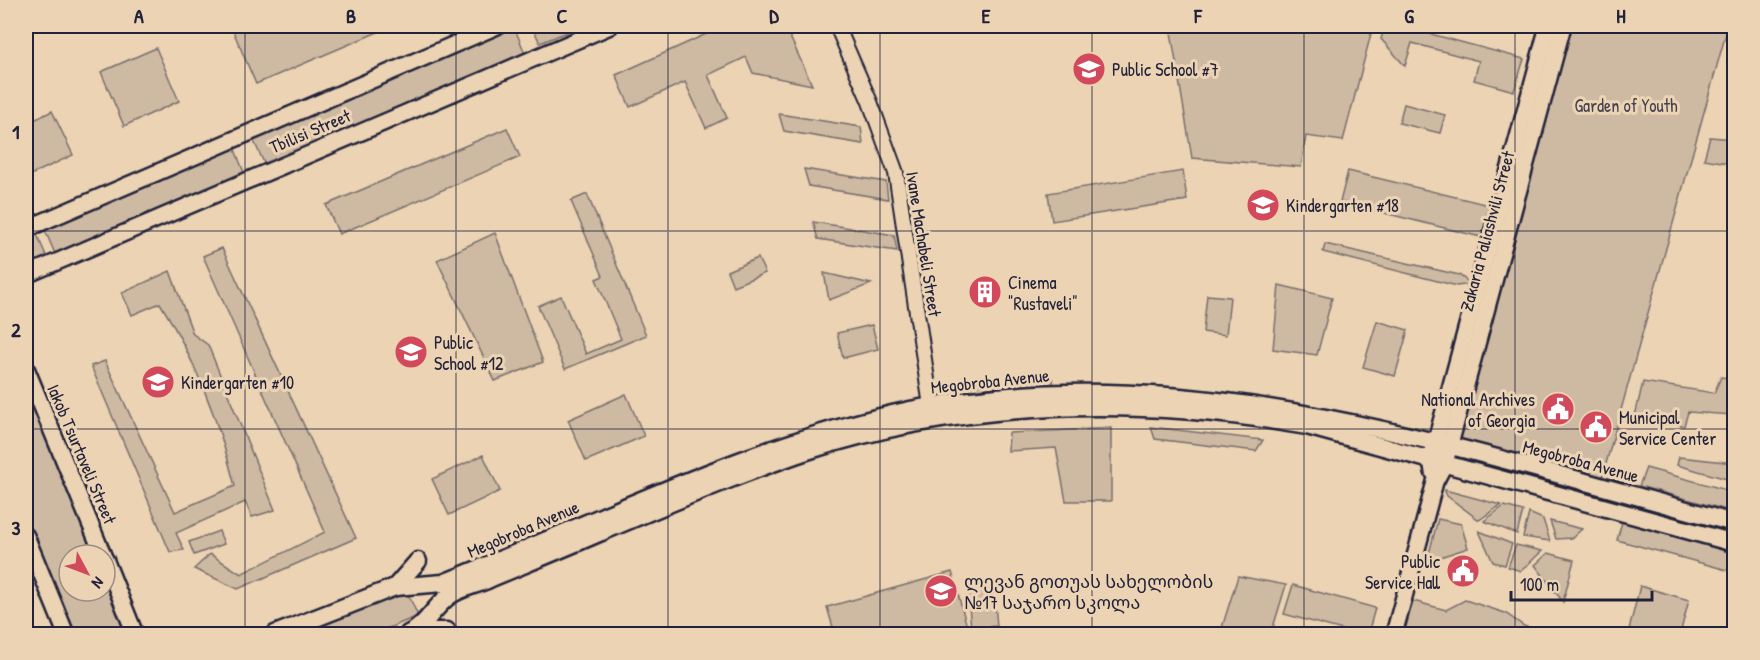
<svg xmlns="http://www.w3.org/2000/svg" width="1760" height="660" viewBox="0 0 1760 660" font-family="'Patrick Hand','Noto Sans Georgian',sans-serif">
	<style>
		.green { fill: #cebaa2; stroke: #786e6e; stroke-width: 1.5 }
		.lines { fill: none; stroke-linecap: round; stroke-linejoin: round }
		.tertiary-casing { stroke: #22223b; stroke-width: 18 }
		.secondary-casing { stroke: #22223b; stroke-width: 20 }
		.primary-casing { stroke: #22223b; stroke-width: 21 }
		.tertiary { stroke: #ebd3b3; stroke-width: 14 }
		.secondary { stroke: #ebd3b3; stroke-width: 15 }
		.primary { stroke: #ebd3b3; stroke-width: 16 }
		.grid { fill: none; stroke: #22223b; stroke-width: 1.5; stroke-opacity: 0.55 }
		.labels { text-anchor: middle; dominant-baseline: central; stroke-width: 6; stroke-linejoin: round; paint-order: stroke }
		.poi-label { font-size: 18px; fill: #22223b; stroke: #ebd3b3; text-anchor: start }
		.park-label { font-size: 18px; fill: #444050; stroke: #ebd3b3 }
		.street-label { font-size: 18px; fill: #22223b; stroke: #ebd3b3 }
		.neatline { fill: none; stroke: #22223b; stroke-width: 2 }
		.grid-label { font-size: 20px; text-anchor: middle; font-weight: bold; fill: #22223b }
	</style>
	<rect width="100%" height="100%" fill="#ebd3b3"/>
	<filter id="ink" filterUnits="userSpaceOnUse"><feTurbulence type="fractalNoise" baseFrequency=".0167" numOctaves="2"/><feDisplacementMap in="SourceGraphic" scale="12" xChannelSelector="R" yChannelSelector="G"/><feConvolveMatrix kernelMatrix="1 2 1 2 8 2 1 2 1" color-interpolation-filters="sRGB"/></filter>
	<g filter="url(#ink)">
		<g class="green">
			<polygon points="231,26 392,26 256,84"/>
			<polygon points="532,26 582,26 540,43"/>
			<polygon points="724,26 785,26 812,85 753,73 746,57 708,75 727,118 706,128 685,82 630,107 616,75"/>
			<polygon points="1170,26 1373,26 1343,141 1306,136 1301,167 1192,158"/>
			<polygon points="1385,26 1401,26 1524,59 1514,91 1474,80 1479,61 1412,43 1405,66 1381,39"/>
			<polygon points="1568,26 1728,26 1602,478 1596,481 1454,440"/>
			<polygon points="514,27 525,53 265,165 253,139"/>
			<polygon points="156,48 179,101 124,126 101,72"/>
			<polygon points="1404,104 1445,115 1440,133 1399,123"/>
			<polygon points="52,111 73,155 26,177 26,124"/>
			<polygon points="779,114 861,127 863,144 784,131"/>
			<polygon points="507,128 520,157 339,234 326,205"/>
			<polygon points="1710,137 1734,139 1734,164 1704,159"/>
			<polygon points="234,147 245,175 56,256 44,228"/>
			<polygon points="804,169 886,182 888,199 809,186"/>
			<polygon points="1183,171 1187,200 1052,221 1048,193"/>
			<polygon points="1348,171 1493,206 1485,238 1340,202"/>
			<polygon points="587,194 646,335 565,369 538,306 561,296 586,354 621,339 596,279 603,276 571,201"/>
			<polygon points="813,222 894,235 897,251 818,239"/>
			<polygon points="35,230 48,260 26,270 26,234"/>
			<polygon points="495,233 543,362 495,381 437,260"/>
			<polygon points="1325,244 1459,275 1471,284 1457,286 1323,252"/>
			<polygon points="222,248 356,538 238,589 194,569 210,554 241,574 325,532 203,256"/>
			<polygon points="758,258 765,273 733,286 727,271"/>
			<path d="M170 271 193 334 208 345 275 510 252 517 245 502 176 533 184 550 170 552 91 366 105 361 175 512 235 486C219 422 196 360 160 303L132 315 122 293Z"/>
			<polygon points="824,273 871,284 829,300"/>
			<polygon points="1279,285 1332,298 1317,355 1273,349"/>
			<polygon points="1207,295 1230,297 1226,335 1203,332"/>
			<polygon points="1377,321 1408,330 1395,376 1363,367"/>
			<polygon points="872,325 878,349 843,358 837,333"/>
			<polygon points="1721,377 1734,379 1734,415 1688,412 1684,426 1635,416 1643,382 1714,393"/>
			<polygon points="26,379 100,555 69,555 69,591 105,591 105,567 132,631 124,634 73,634 26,521"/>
			<polygon points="1053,379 1054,390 971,398 970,386"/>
			<polygon points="626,394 644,436 586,461 568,420"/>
			<polygon points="1151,427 1263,440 1256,451 1155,439"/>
			<polygon points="1111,428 1111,501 1066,501 1056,448 1008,451 1009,433"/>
			<polygon points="483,455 500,491 449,515 432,479"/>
			<polygon points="1679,457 1734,463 1734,481 1677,465"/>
			<polygon points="1646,468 1734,492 1734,512 1639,486"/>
			<polygon points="1445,491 1445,490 1501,505 1479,520 1447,496"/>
			<polygon points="1504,506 1523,511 1517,534 1484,521"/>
			<polygon points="1529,513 1543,519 1550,541 1523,537"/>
			<polygon points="1438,519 1461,524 1468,548 1427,561"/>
			<polygon points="1550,521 1582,529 1572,538 1556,539"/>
			<polygon points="1622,522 1734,553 1734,572 1617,540"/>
			<polygon points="219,531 224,544 194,555 189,542"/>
			<polygon points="1479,531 1512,544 1505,565 1493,562"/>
			<polygon points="1516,545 1542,551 1521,571 1508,567"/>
			<polygon points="1548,553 1574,560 1563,602 1535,565"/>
			<polygon points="952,572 969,634 835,634 827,607"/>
			<polygon points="1238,576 1286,585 1271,634 1220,634"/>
			<polygon points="993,583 997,626 971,628 967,585"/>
			<polygon points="1293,585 1375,608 1368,634 1357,634 1284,614"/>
			<polygon points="1640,586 1689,600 1680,634 1628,634"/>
			<polygon points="405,587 418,616 374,634 282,634"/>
			<polygon points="1465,600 1505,613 1524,626 1547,634 1404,634 1413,601 1446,610"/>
		</g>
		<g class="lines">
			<g class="tertiary-casing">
				<polyline id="tertiary" points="837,26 870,102 896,173 931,406"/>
			</g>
			<g class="secondary-casing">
				<g id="secondary">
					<polyline points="26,229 497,26"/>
					<polyline points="26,275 610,26"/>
					<polyline points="26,368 103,555"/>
					<polyline points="1433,472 1431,459 1548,26"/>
					<polyline points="26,536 66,634"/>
					<polyline points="105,559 135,634"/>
					<polyline points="1394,634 1435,482 1445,463 1563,26"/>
				</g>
			</g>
			<g class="primary-casing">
				<g id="primary">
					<polyline points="395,587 418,561"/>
					<polyline points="415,631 447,631"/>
					<path d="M275 634 395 587 443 583C598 522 746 445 910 410 1188 352 1468 452 1734 523"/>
					<path d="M408 634C425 627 434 607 449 596 460 588 477 585 489 579 525 564 562 549 599 533 668 504 736 475 807 451 969 399 1141 397 1307 426L1734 543"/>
				</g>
			</g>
			<use href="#tertiary" class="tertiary"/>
			<use href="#secondary" class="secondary"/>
			<use href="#primary" class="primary"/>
		</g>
	</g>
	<path class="grid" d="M245 26V634M456 26V634M668 26V634M880 26V634M1092 26V634M1304 26V634M1515 26V634M26 231H1734M26 429H1734"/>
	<defs>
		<g id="school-disc" transform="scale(1.725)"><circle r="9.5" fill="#d1495b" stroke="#ebd3b3"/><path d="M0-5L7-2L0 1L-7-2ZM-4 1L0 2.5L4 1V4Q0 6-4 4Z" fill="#fff"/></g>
		<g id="building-disc" transform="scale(1.725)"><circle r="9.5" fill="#d1495b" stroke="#ebd3b3"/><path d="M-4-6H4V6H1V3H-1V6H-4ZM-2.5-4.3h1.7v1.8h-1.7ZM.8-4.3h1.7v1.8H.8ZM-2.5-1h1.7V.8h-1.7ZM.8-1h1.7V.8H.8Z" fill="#fff"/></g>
		<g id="civic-disc" transform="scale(1.725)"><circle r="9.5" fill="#d1495b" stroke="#ebd3b3"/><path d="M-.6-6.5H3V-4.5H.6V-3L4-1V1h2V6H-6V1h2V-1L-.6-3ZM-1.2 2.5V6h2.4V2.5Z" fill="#fff"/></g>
	</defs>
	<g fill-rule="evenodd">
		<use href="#school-disc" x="1089" y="69"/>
		<use href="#school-disc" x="1263" y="205"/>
		<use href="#building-disc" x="985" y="292"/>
		<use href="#school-disc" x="411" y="352"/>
		<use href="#school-disc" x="158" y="382"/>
		<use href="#civic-disc" x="1558" y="409"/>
		<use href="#civic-disc" x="1596" y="427"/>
		<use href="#civic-disc" x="1463" y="571"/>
		<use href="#school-disc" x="941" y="591"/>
	</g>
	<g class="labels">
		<g class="poi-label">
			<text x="1112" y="69">Public School #7</text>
			<text x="1286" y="205">Kindergarten #18</text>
			<text x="1008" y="282">Cinema<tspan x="1008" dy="21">"Rustaveli"</tspan></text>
			<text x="434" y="342">Public<tspan x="434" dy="21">School #12</tspan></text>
			<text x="181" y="382">Kindergarten #10</text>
			<text x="1535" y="399" text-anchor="end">National Archives<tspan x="1535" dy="21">of Georgia</tspan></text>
			<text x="1619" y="417">Municipal<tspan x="1619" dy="21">Service Center</tspan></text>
			<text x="1440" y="561" text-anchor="end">Public<tspan x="1440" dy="21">Service Hall</tspan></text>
			<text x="964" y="581">ლევან გოთუას სახელობის<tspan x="964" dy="21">№17 საჯარო სკოლა</tspan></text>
		</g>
		<g class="park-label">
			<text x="1626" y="105">Garden of Youth</text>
		</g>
		<g class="street-label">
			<text transform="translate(310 131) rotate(-23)">Tbilisi Street</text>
			<text transform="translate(1487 231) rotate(-75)">Zakaria Paliashvili Street</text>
			<text transform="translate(924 244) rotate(81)">Ivane Machabeli Street</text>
			<text transform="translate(990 381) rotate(-6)">Megobroba Avenue</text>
			<text transform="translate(82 454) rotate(67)">Iakob Tsurtaveli Street</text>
			<text transform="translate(1581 461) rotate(15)">Megobroba Avenue</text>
			<text transform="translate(523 529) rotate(-23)">Megobroba Avenue</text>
		</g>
	</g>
	<rect width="1760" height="660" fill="none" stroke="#ebd3b3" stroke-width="66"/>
	<g transform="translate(87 573) rotate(131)"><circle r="28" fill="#ebd3b3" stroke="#9b8c83" stroke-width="1.5"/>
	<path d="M0-4.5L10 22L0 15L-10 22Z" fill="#d1495b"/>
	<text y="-9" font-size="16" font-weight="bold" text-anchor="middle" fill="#22223b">N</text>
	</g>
	<path d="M1511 591v9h141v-9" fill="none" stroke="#22223b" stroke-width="3"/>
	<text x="1520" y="591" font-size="18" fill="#22223b" stroke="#ebd3b3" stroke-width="4.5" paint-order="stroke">100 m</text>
	<rect x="33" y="33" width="1694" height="594" class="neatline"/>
	<g class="grid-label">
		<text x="139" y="23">A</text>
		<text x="351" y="23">B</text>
		<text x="562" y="23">C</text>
		<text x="774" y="23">D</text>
		<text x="986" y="23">E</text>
		<text x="1198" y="23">F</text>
		<text x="1409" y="23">G</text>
		<text x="1621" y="23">H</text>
		<text x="16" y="139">1</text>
		<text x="16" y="337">2</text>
		<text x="16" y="535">3</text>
	</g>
</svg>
